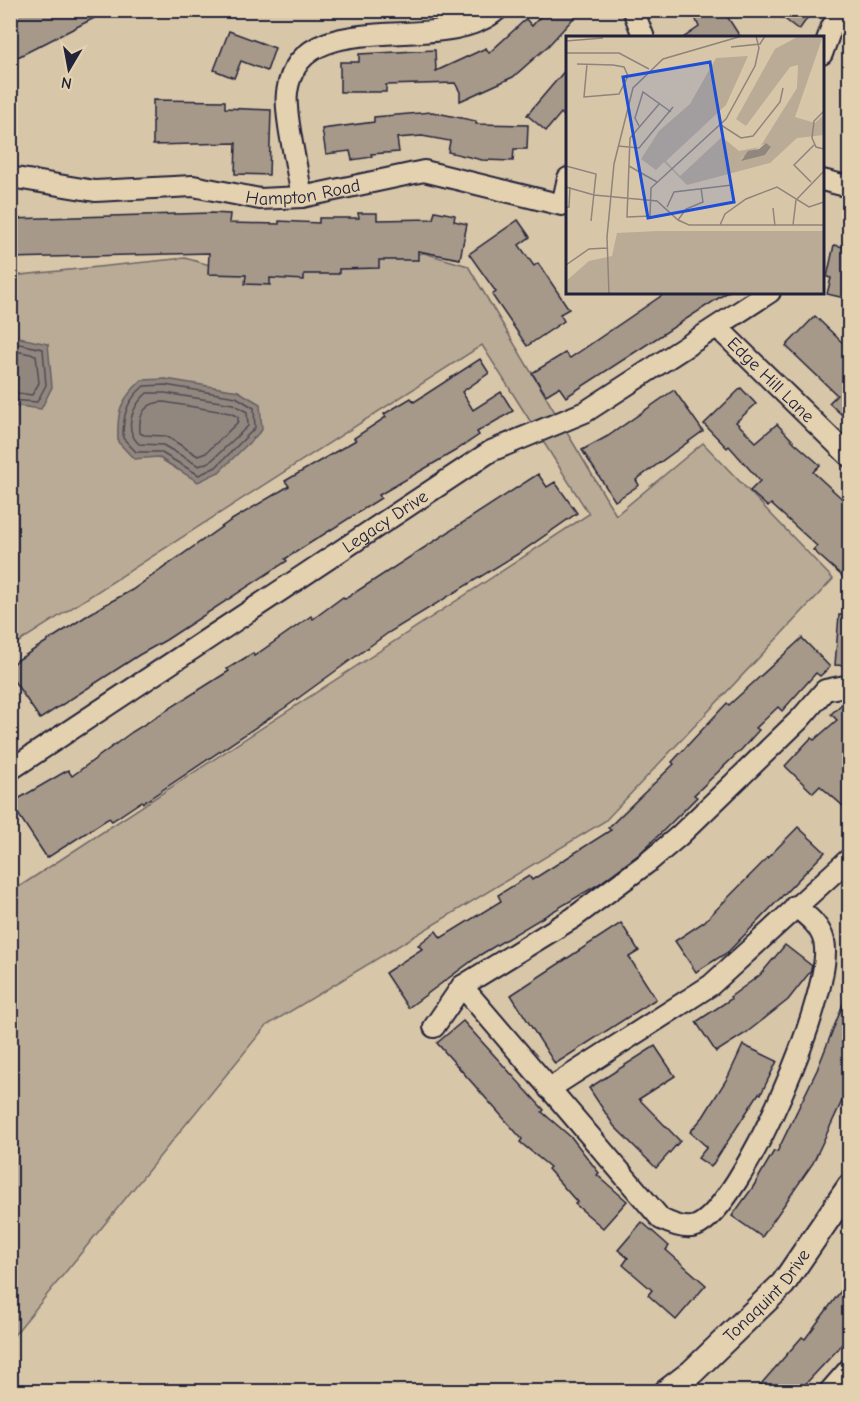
<svg xmlns="http://www.w3.org/2000/svg" width="860" height="1402" viewBox="0 0 860 1402" font-family="'Comic Neue',sans-serif">
	<style>
		.green { fill: #baab96; stroke: #6e6668; stroke-width: 1.5; fill-rule: evenodd }
		.water { fill: #92877e; stroke: #655f63; stroke-width: 1.5 }
		.lines { fill: none; stroke-linecap: round; stroke-linejoin: round }
		.shore { stroke: #4f4a56; stroke-width: 1.5 }
		.building { fill: #a6998a; stroke: #22223b; stroke-width: 1.5 }
		.minor-casing { stroke: #22223b; stroke-width: 24 }
		.tertiary-casing { stroke: #22223b; stroke-width: 28 }
		.minor { stroke: #e4d1af; stroke-width: 20 }
		.tertiary { stroke: #e4d1af; stroke-width: 24 }
		.labels { text-anchor: middle; dominant-baseline: central; stroke-width: 4.5; stroke-linejoin: round; paint-order: stroke }
		.street-label { font-size: 18px; fill: #22223b; stroke: #e4d1af }
		.inset-road { fill: none; stroke: #8f847c; stroke-width: 1.5 }
		.view { fill: #1d4ed8; fill-opacity: 0.15; stroke: #1d4ed8; stroke-width: 3 }
		.inset-edge { fill: none; stroke: #22223b; stroke-width: 3 }
	</style>
	<rect width="100%" height="100%" fill="#d8c6a8"/>
	<filter id="ink" filterUnits="userSpaceOnUse"><feTurbulence type="fractalNoise" baseFrequency=".0167" numOctaves="2"/><feDisplacementMap in="SourceGraphic" scale="12" xChannelSelector="R" yChannelSelector="G"/><feConvolveMatrix kernelMatrix="1 2 1 2 8 2 1 2 1" color-interpolation-filters="sRGB"/></filter>
	<g filter="url(#ink)">
		<path class="green" d="M424 253 468 266 616 515 703 443 833 579 605 821 266 1026 11 1339V892L589 514 482 345 11 647V405L18 407 24 338 11 336V276L185 258 249 276ZM214 388 238 391 255 438 236 453 219 472 178 470 158 457Z"/>
		<g class="water">
			<polygon points="11,336 48,344 52,387 41,409 11,405"/>
			<path d="M166 379 238 391 260 404 262 430 219 472 198 482 158 457 134 459 118 442C117 411 119 401 142 380Z"/>
		</g>
		<g class="lines">
			<g class="shore">
				<polyline points="10,342 43,349 46,385 37,402 10,400"/>
				<polyline points="10,350 36,355 39,383 32,395 10,392"/>
				<path d="M165 385 236 397 254 408 255 428 216 467 199 475 160 452H136L123 438C123 415 126 401 144 386Z"/>
				<path d="M165 393 233 404 247 412 248 426 211 461 199 466 163 445 139 444C123 429 132 406 147 393Z"/>
				<path d="M164 402 230 413 238 417V422L206 453 198 456 166 436 144 435 140 433C138 414 145 402 164 402Z"/>
			</g>
		</g>
		<g class="building">
			<polygon points="10,10 110,10 10,61"/>
			<polygon points="546,10 581,10 548,46 513,77 460,101 460,92 455,83 386,85 386,92 340,92 340,62 359,62 359,54 435,50 436,71 486,48 489,53 526,19 532,26"/>
			<polygon points="692,10 723,10 741,38 683,38 699,27"/>
			<polygon points="773,10 813,10 799,30"/>
			<polygon points="229,31 275,48 267,71 241,61 234,78 214,70"/>
			<polygon points="567,68 567,119 561,113 546,131 527,115"/>
			<polygon points="153,100 225,101 225,108 271,110 269,175 235,174 236,143 153,145"/>
			<polygon points="432,112 476,121 476,124 528,125 527,149 514,149 513,161 482,160 448,152 450,141 422,136 397,138 399,152 371,154 372,157 352,160 350,151 326,154 322,129 374,122 374,117"/>
			<polygon points="435,211 455,215 454,221 467,224 460,259 418,251 418,260 379,260 379,268 339,269 339,274 304,274 304,280 270,278 270,285 245,284 246,275 208,274 209,253 10,258 10,219 211,213 230,214 229,223 279,224 279,221 319,223 319,218 359,218 358,213 377,213 377,220 433,219"/>
			<polygon points="518,220 530,237 519,245 534,266 538,263 569,309 560,314 564,321 527,346 492,295 496,292 469,254"/>
			<polygon points="834,245 849,248 849,299 827,294 831,278 827,277"/>
			<polygon points="667,292 728,292 566,397 559,387 546,395 532,373 565,353 570,358"/>
			<polygon points="815,316 849,349 849,409 843,416 829,403 837,395 786,346"/>
			<polygon points="480,359 489,373 462,392 473,410 501,392 513,411 477,432 479,435 455,451 379,495 381,498 285,559 287,561 166,640 139,655 40,719 10,675 10,665 99,608 132,590 230,521 289,486 285,481 356,440 354,438 386,417 384,414 411,398 414,402"/>
			<polygon points="741,388 756,404 736,422 756,442 777,424 795,443 820,465 813,472 849,505 849,582 813,550 817,546 771,504 768,507 750,491 760,481 729,446 727,448 704,424"/>
			<polygon points="674,390 703,431 636,480 639,485 615,501 582,450 608,436"/>
			<polygon points="538,474 547,487 555,482 577,513 521,552 388,633 286,707 143,803 142,801 112,821 109,818 47,858 11,803 68,770 72,776 132,732 229,671 227,669 253,653 254,656 311,616 313,619 343,597 345,599"/>
			<polygon points="839,615 849,615 849,666 835,665"/>
			<polygon points="802,638 830,667 820,676 816,673 782,711 778,707 756,728 759,730 742,749 694,795 697,797 662,832 638,855 599,884 480,955 408,1008 385,973 422,949 418,945 436,931 441,938 501,901 498,895 529,876 532,880 611,830 608,828 674,764 672,762 727,703 729,705"/>
			<polygon points="843,703 849,709 849,811 820,786 813,793 785,766 811,738 814,740 837,720 831,714"/>
			<polygon points="798,827 825,852 728,952 696,972 675,941 704,922"/>
			<polygon points="621,923 639,951 629,957 656,999 555,1064 511,995"/>
			<polygon points="785,945 812,966 810,972 788,1000 746,1033 716,1052 696,1022 731,999 730,997 760,975"/>
			<polygon points="849,989 849,1086 813,1163 762,1237 732,1216 753,1187 774,1151 777,1152 817,1070"/>
			<polygon points="463,1021 544,1110 542,1112 572,1138 599,1173 597,1175 627,1201 603,1228 575,1204 577,1202 548,1169 550,1167 520,1142 522,1139 437,1043"/>
			<polygon points="743,1045 777,1061 761,1094 759,1093 711,1167 698,1158 707,1147 690,1132 703,1117 728,1077"/>
			<polygon points="655,1046 675,1076 639,1099 680,1141 656,1168 614,1126 589,1088"/>
			<polygon points="642,1222 669,1246 666,1250 706,1285 676,1320 648,1295 652,1290 623,1265 628,1258 618,1250"/>
			<polygon points="849,1280 849,1334 839,1348 798,1392 754,1392 802,1337 805,1339"/>
		</g>
		<g class="lines">
			<g class="minor-casing">
				<g id="minor">
					<polyline points="633,10 644,38"/>
					<polyline points="822,54 832,26 850,13"/>
					<path id="s1" d="M10 177 95 191 193 186 260 199 302 197 424 171 562 205 568 178"/>
					<polyline points="822,180 850,187"/>
					<path d="M302 197C298 171 284 115 287 92 300 0 442 58 497 10"/>
					<path id="s2" d="M718 328 850 457"/>
					<path id="s3" d="M10 770 491 451 585 412 770 292"/>
					<path d="M462 986 661 1219C671 1224 685 1230 696 1226 742 1208 836 988 824 941 820 925 807 916 795 906"/>
					<polyline points="434,1027 462,986 573,918 647,863 679,836 800,719 825,690 850,685"/>
					<polyline points="549,1089 711,985 850,858"/>
					<polyline points="829,1392 850,1368"/>
				</g>
			</g>
			<g class="tertiary-casing">
				<g id="tertiary">
					<path id="s4" d="M666 1392 692 1372 783 1284 850 1186"/>
				</g>
			</g>
			<use href="#minor" class="minor"/>
			<use href="#tertiary" class="tertiary"/>
		</g>
	</g>
	<g class="labels">
		<g class="street-label">
			<text stroke="none"><textPath href="#s1" startOffset="296">Hampton Road</textPath></text>
			<text stroke="none"><textPath href="#s2" startOffset="74">Edge Hill Lane</textPath></text>
			<text stroke="none"><textPath href="#s3" startOffset="450">Legacy Drive</textPath></text>
			<text stroke="none"><textPath href="#s4" startOffset="140">Tonaquint Drive</textPath></text>
		</g>
	</g>
	<g transform="translate(566 36)">
		<rect width="258" height="258" fill="#d8c6a8"/>
		<path d="M233 0H257L229 81 249 87 258 78V99L231 102 204 127 121 149 98 126 90 134 75 123 93 95 124 68 150 22 182 20 160 69 100 125 114 140 156 101 173 115 194 111 231 52 232 29 224 31 180 90 170 83 209 13ZM198 108 204 113 199 119 174 123ZM92 195H258V258H0V245L23 225 46 220 51 197Z" fill="#baab96" fill-rule="evenodd"/>
		<path d="M200 107 205 111 199 119 175 125 182 115 193 113Z" fill="#92877e"/>
		<path class="inset-road" d="M0 5 37 2M165 11 194 8 199 0M0 17H53L83 33M11 28 47 29 58 31 62 40 53 58 18 61 21 28M94 67 64 102 61 181 84 180 85 152 160 83 189 30 193 12 190 0M258 75 248 85 246 102 250 111 258 113M155 89 175 102 187 100 214 66 217 52M73 90 69 82 77 56 105 76M52 110 73 112 107 71M0 130 30 138 25 185M63 130 91 146M245 146 228 129 248 109M0 151 28 159 91 165 112 184 123 189H258M0 171H3L4 151M101 171 108 156 166 149M207 172 209 190M112 184 120 173 137 166 135 152M154 189 159 178 180 163 211 151 243 171 258 166M227 189 230 164 258 135M0 229 23 213 41 212M43 258 41 201 48 128 67 52 97 23 176 0"/>
		<path class="view" d="M144 26 168 166 82 182 57 41Z"/>
		<rect width="258" height="258" class="inset-edge"/>
	</g>
	<rect width="860" height="1402" fill="none" stroke="#e4d1af" stroke-width="36"/>
	<rect x="18" y="18" width="824" height="1366" fill="none" stroke="#22223b" stroke-width="2" filter="url(#ink)"/>
	<g transform="translate(69 69) rotate(190)" stroke="#e4d1af" stroke-width="4.5" paint-order="stroke">
	<path d="M0-4.5L10 22L0 15L-10 22Z" fill="#22223b"/>
	<text y="-9" font-size="16" font-weight="bold" text-anchor="middle" fill="#22223b">N</text>
	</g>
</svg>
